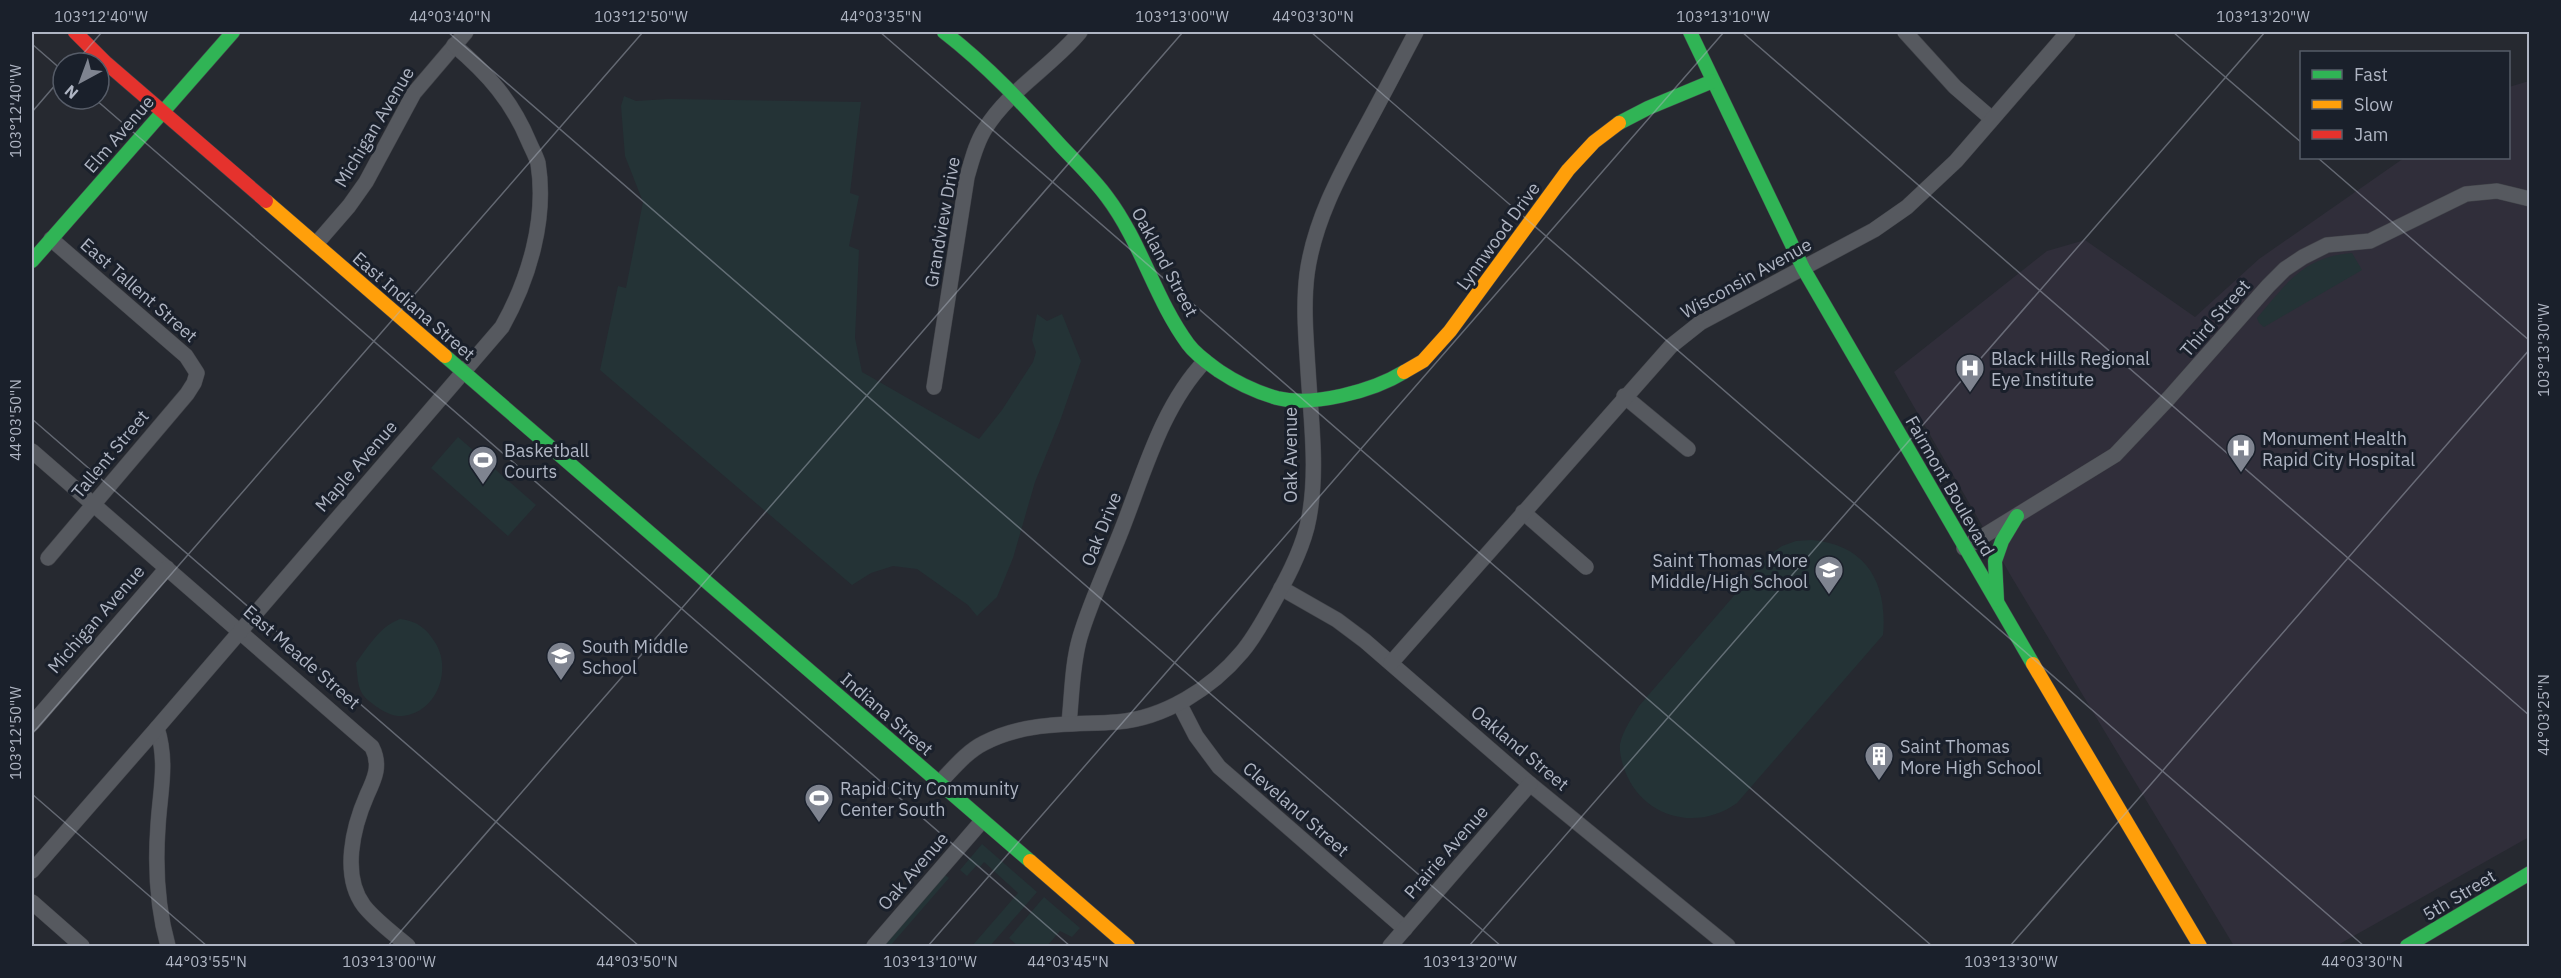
<svg xmlns="http://www.w3.org/2000/svg" width="2561" height="978" viewBox="0 0 2561 978" font-family="'IBM Plex Sans',sans-serif">
	<style>
		.medical { fill: #302e3a }
		.green { fill: #243336 }
		.lines { fill: none; stroke-linecap: round; stroke-linejoin: round }
		.street-casing { stroke: #42444a; stroke-width: 16 }
		.fast-casing { stroke: #42444a; stroke-width: 15 }
		.slow-casing { stroke: #42444a; stroke-width: 15 }
		.jam-casing { stroke: #42444a; stroke-width: 15 }
		.street { stroke: #56595f; stroke-width: 15 }
		.fast { stroke: #30b455; stroke-width: 14 }
		.slow { stroke: #ff9f0a; stroke-width: 14 }
		.jam { stroke: #e5322d; stroke-width: 14 }
		.ticks { fill: none; stroke: #afb5c3; stroke-width: 1.5; stroke-opacity: 0.45 }
		.labels { text-anchor: middle; dominant-baseline: central; stroke-width: 6; stroke-linejoin: round; paint-order: stroke }
		.street-label { font-size: 18px; fill: #afb5c3; stroke: #1a202b }
		.poi-label { font-size: 18px; fill: #afb5c3; stroke: #1a202b; text-anchor: start }
		.neatline { fill: none; stroke: #afb5c3; stroke-width: 2 }
		.ticks-label { font-size: 15px; text-anchor: middle; fill: #afb5c3 }
	</style>
	<rect width="100%" height="100%" fill="#262930"/>
	<polygon class="medical" points="2529,81 2529,837 2336,946 2234,946 2011,576 1894,372 2047,251 2085,240 2195,317 2259,259 2404,158 2508,158 2509,87"/>
	<g class="green">
		<polygon points="624,96 636,101 668,99 861,102 850,193 859,196 849,246 859,250 855,338 862,372 979,439 1002,410 1033,362 1036,352 1032,340 1037,314 1047,321 1062,314 1081,361 1060,421 1035,482 1013,558 997,597 977,616 968,605 917,569 893,566 871,573 852,585 600,370 618,286 626,288 643,202 625,156 621,106"/>
		<path d="M2352 253 2362 270 2264 327 2259 323 2257 318C2287 283 2303 257 2352 253Z"/>
		<polygon points="458,437 536,505 508,536 431,468"/>
		<path d="M1811 540C1866 544 1888 583 1883 635L1737 803C1697 832 1643 818 1625 771 1622 763 1619 752 1620 744 1623 730 1632 718 1639 706L1769 555 1782 546 1796 541Z"/>
		<path d="M400 619C418 621 427 629 436 644 453 673 434 717 398 716 389 715 379 709 373 704 366 699 361 694 359 686 357 679 357 670 356 663 369 646 379 627 400 619Z"/>
		<polygon points="982,844 1037,892 990,946 972,946 1018,893 984,862 980,867 977,865 967,876 960,870"/>
		<polygon points="945,875 949,878 890,946 883,946"/>
		<polygon points="1044,897 1080,928 1072,937 1060,931 1048,945 1049,946 1018,946 1009,938"/>
	</g>
	<g class="lines">
		<g class="street-casing">
			<g id="street">
				<polyline points="1905,32 1955,87 1992,119"/>
				<polyline points="316,244 349,206 366,182 414,93 466,32"/>
				<path d="M934 387 967 177C972 160 976 143 985 129 1009 90 1052 66 1080 32"/>
				<polyline points="1624,396 1688,449"/>
				<path d="M32 451 372 747C381 765 375 778 367 795 353 827 341 875 364 906 376 921 394 934 408 946"/>
				<polyline points="1523,512 1586,567"/>
				<polyline points="1964,548 2115,455 2169,398 2268,286 2285,269 2303,257 2327,245 2370,241 2466,194 2497,191 2530,199"/>
				<polyline points="48,558 187,394 194,383 197,373 186,356 51,239"/>
				<polyline points="1281,588 1337,620 1365,641 1530,784 1728,946"/>
				<polyline points="1391,663 1671,346 1700,323 1874,230 1907,207 1956,161 2068,32"/>
				<polyline points="1179,703 1196,736 1219,767 1405,929"/>
				<path d="M1069 723C1072 695 1072 664 1080 637 1091 600 1108 565 1122 529 1144 473 1162 406 1205 361"/>
				<polyline points="32,724 167,568"/>
				<path d="M157 728C168 763 160 791 158 826 155 867 157 907 168 946"/>
				<path d="M939 783C953 769 966 752 984 743 1026 721 1072 725 1117 722 1165 718 1212 688 1242 652 1254 638 1263 621 1272 605 1286 580 1300 554 1307 527 1319 477 1311 421 1308 370 1306 338 1303 306 1307 274 1314 222 1339 176 1364 130 1382 97 1399 64 1416 32"/>
				<path d="M32 871 157 728 502 327C529 279 547 219 538 163 536 156 532 149 529 142 512 101 488 74 454 45"/>
				<polyline points="32,902 82,946"/>
				<polyline points="874,946 982,821"/>
				<polyline points="1390,946 1530,784"/>
			</g>
		</g>
		<g class="fast-casing">
			<g id="fast">
				<path d="M944 32C988 66 1024 105 1061 146 1077 163 1094 179 1107 197 1141 242 1155 299 1188 344 1196 355 1208 363 1219 371 1237 383 1256 392 1277 398 1313 407 1373 391 1404 372"/>
				<polyline points="1690,32 1803,268 2033,664"/>
				<polyline points="1619,123 1648,108 1713,81"/>
				<polyline points="32,261 233,32"/>
				<polyline points="445,356 1030,861"/>
				<polyline points="1997,600 1995,561 2002,541 2017,516"/>
				<polyline points="2407,946 2530,873"/>
			</g>
		</g>
		<g class="slow-casing">
			<g id="slow">
				<polyline points="266,201 445,356"/>
				<polyline points="1404,372 1423,361 1450,331 1568,170 1594,142 1619,123"/>
				<polyline points="2033,664 2200,946"/>
				<polyline points="1030,861 1128,946"/>
			</g>
		</g>
		<g class="jam-casing">
			<polyline id="jam" points="75,32 105,62 266,201"/>
		</g>
		<use href="#street" class="street"/>
		<use href="#fast" class="fast"/>
		<use href="#slow" class="slow"/>
		<use href="#jam" class="jam"/>
	</g>
	<path class="ticks" d="M448 32 1501 946M880 32 1932 946M1311 32 2364 946M1742 32 2530 716M2173 32 2302 143M32 44 63 71M75 63 102 32M95 99 1070 946M32 112 63 76M2318 158 2530 341M32 419 639 946M32 734 643 32M32 794 207 946M388 946 1183 32M928 946 1724 32M1469 946 2265 32M2010 946 2530 349"/>
	<defs>
		<g id="hospital-pin" transform="scale(1.5)"><path d="M0 17L-7.5 6A9.5 9.5 0 1 1 7.5 6Z" fill="#7f8490" stroke="#1a202b"/><path d="M-5-5h3v3.5h4V-5h3V5h-3V1.5h-4V5h-3Z" fill="#fff"/></g>
		<g id="stadium-pin" transform="scale(1.5)"><path d="M0 17L-7.5 6A9.5 9.5 0 1 1 7.5 6Z" fill="#7f8490" stroke="#1a202b"/><path d="M0-5a6.5 5 0 1 0 0 10a6.5 5 0 1 0 0-10ZM-3.5-1.8h7v3.6h-7Z" fill="#fff"/></g>
		<g id="school-pin" transform="scale(1.5)"><path d="M0 17L-7.5 6A9.5 9.5 0 1 1 7.5 6Z" fill="#7f8490" stroke="#1a202b"/><path d="M0-5L7-2L0 1L-7-2ZM-4 1L0 2.5L4 1V4Q0 6-4 4Z" fill="#fff"/></g>
		<g id="building-pin" transform="scale(1.5)"><path d="M0 17L-7.5 6A9.5 9.5 0 1 1 7.5 6Z" fill="#7f8490" stroke="#1a202b"/><path d="M-4-6H4V6H1V3H-1V6H-4ZM-2.5-4.3h1.7v1.8h-1.7ZM.8-4.3h1.7v1.8H.8ZM-2.5-1h1.7V.8h-1.7ZM.8-1h1.7V.8H.8Z" fill="#fff"/></g>
	</defs>
	<g fill-rule="evenodd">
		<use href="#hospital-pin" x="1970" y="368"/>
		<use href="#hospital-pin" x="2241" y="448"/>
		<use href="#stadium-pin" x="483" y="460"/>
		<use href="#school-pin" x="1829" y="570"/>
		<use href="#school-pin" x="561" y="656"/>
		<use href="#building-pin" x="1879" y="756"/>
		<use href="#stadium-pin" x="819" y="798"/>
	</g>
	<g class="labels">
		<g class="street-label">
			<text transform="translate(374 127) rotate(-59)">Michigan Avenue</text>
			<text transform="translate(119 134) rotate(-49)">Elm Avenue</text>
			<text transform="translate(942 222) rotate(-80)">Grandview Drive</text>
			<text transform="translate(1498 236) rotate(-54)">Lynnwood Drive</text>
			<text transform="translate(1165 262) rotate(62)">Oakland Street</text>
			<text transform="translate(1746 278) rotate(-29)">Wisconsin Avenue</text>
			<text transform="translate(139 290) rotate(41)">East Tallent Street</text>
			<text transform="translate(414 306) rotate(41)">East Indiana Street</text>
			<text transform="translate(2215 318) rotate(-49)">Third Street</text>
			<text transform="translate(110 454) rotate(-50)">Tallent Street</text>
			<text transform="translate(1290 455) rotate(-90)">Oak Avenue</text>
			<text transform="translate(356 466) rotate(-49)">Maple Avenue</text>
			<text transform="translate(1950 486) rotate(60)">Fairmont Boulevard</text>
			<text transform="translate(1101 529) rotate(-68)">Oak Drive</text>
			<text transform="translate(96 619) rotate(-49)">Michigan Avenue</text>
			<text transform="translate(302 657) rotate(41)">East Meade Street</text>
			<text transform="translate(887 714) rotate(41)">Indiana Street</text>
			<text transform="translate(1520 748) rotate(40)">Oakland Street</text>
			<text transform="translate(1296 809) rotate(41)">Cleveland Street</text>
			<text transform="translate(1446 852) rotate(-49)">Prairie Avenue</text>
			<text transform="translate(913 871) rotate(-49)">Oak Avenue</text>
			<text transform="translate(2459 895) rotate(-31)">5th Street</text>
		</g>
		<g class="poi-label">
			<text x="1991" y="358">Black Hills Regional<tspan x="1991" dy="21">Eye Institute</tspan></text>
			<text x="2262" y="438">Monument Health<tspan x="2262" dy="21">Rapid City Hospital</tspan></text>
			<text x="504" y="450">Basketball<tspan x="504" dy="21">Courts</tspan></text>
			<text x="1808" y="560" text-anchor="end">Saint Thomas More<tspan x="1808" dy="21">Middle/High School</tspan></text>
			<text x="582" y="646">South Middle<tspan x="582" dy="21">School</tspan></text>
			<text x="1900" y="746">Saint Thomas<tspan x="1900" dy="21">More High School</tspan></text>
			<text x="840" y="788">Rapid City Community<tspan x="840" dy="21">Center South</tspan></text>
		</g>
	</g>
	<rect width="2561" height="978" fill="none" stroke="#1a202b" stroke-width="66"/>
	<rect x="2300" y="51" width="210" height="108" fill="#1a202b" stroke="#565c68" stroke-width="1.5"/>
	<rect x="2312" y="70" width="30" height="9" fill="#30b455" stroke="#565c68" stroke-width="1.5"/>
	<text x="2354" y="81" font-size="18" fill="#afb5c3">Fast</text>
	<rect x="2312" y="100" width="30" height="9" fill="#ff9f0a" stroke="#565c68" stroke-width="1.5"/>
	<text x="2354" y="111" font-size="18" fill="#afb5c3">Slow</text>
	<rect x="2312" y="130" width="30" height="9" fill="#e5322d" stroke="#565c68" stroke-width="1.5"/>
	<text x="2354" y="141" font-size="18" fill="#afb5c3">Jam</text>
	<g transform="translate(81 81) rotate(221)"><circle r="28" fill="#1a202b" stroke="#565c68" stroke-width="1.5"/>
	<path d="M0-4.5L10 22L0 15L-10 22Z" fill="#7f8490"/>
	<text y="-9" font-size="16" font-weight="bold" text-anchor="middle" fill="#afb5c3">N</text>
	</g>
	<rect x="33" y="33" width="2495" height="912" class="neatline"/>
	<g class="ticks-label">
		<text x="101" y="22">103°12'40"W</text>
		<text x="450" y="22">44°03'40"N</text>
		<text x="641" y="22">103°12'50"W</text>
		<text x="881" y="22">44°03'35"N</text>
		<text x="1182" y="22">103°13'00"W</text>
		<text x="1313" y="22">44°03'30"N</text>
		<text x="1723" y="22">103°13'10"W</text>
		<text x="2263" y="22">103°13'20"W</text>
		<text transform="translate(16 111) rotate(-90)" y="5">103°12'40"W</text>
		<text transform="translate(2544 350) rotate(-90)" y="5">103°13'30"W</text>
		<text transform="translate(16 420) rotate(-90)" y="5">44°03'50"N</text>
		<text transform="translate(2544 715) rotate(-90)" y="5">44°03'25"N</text>
		<text transform="translate(16 733) rotate(-90)" y="5">103°12'50"W</text>
		<text x="206" y="967">44°03'55"N</text>
		<text x="389" y="967">103°13'00"W</text>
		<text x="637" y="967">44°03'50"N</text>
		<text x="930" y="967">103°13'10"W</text>
		<text x="1068" y="967">44°03'45"N</text>
		<text x="1470" y="967">103°13'20"W</text>
		<text x="2011" y="967">103°13'30"W</text>
		<text x="2362" y="967">44°03'30"N</text>
	</g>
</svg>
